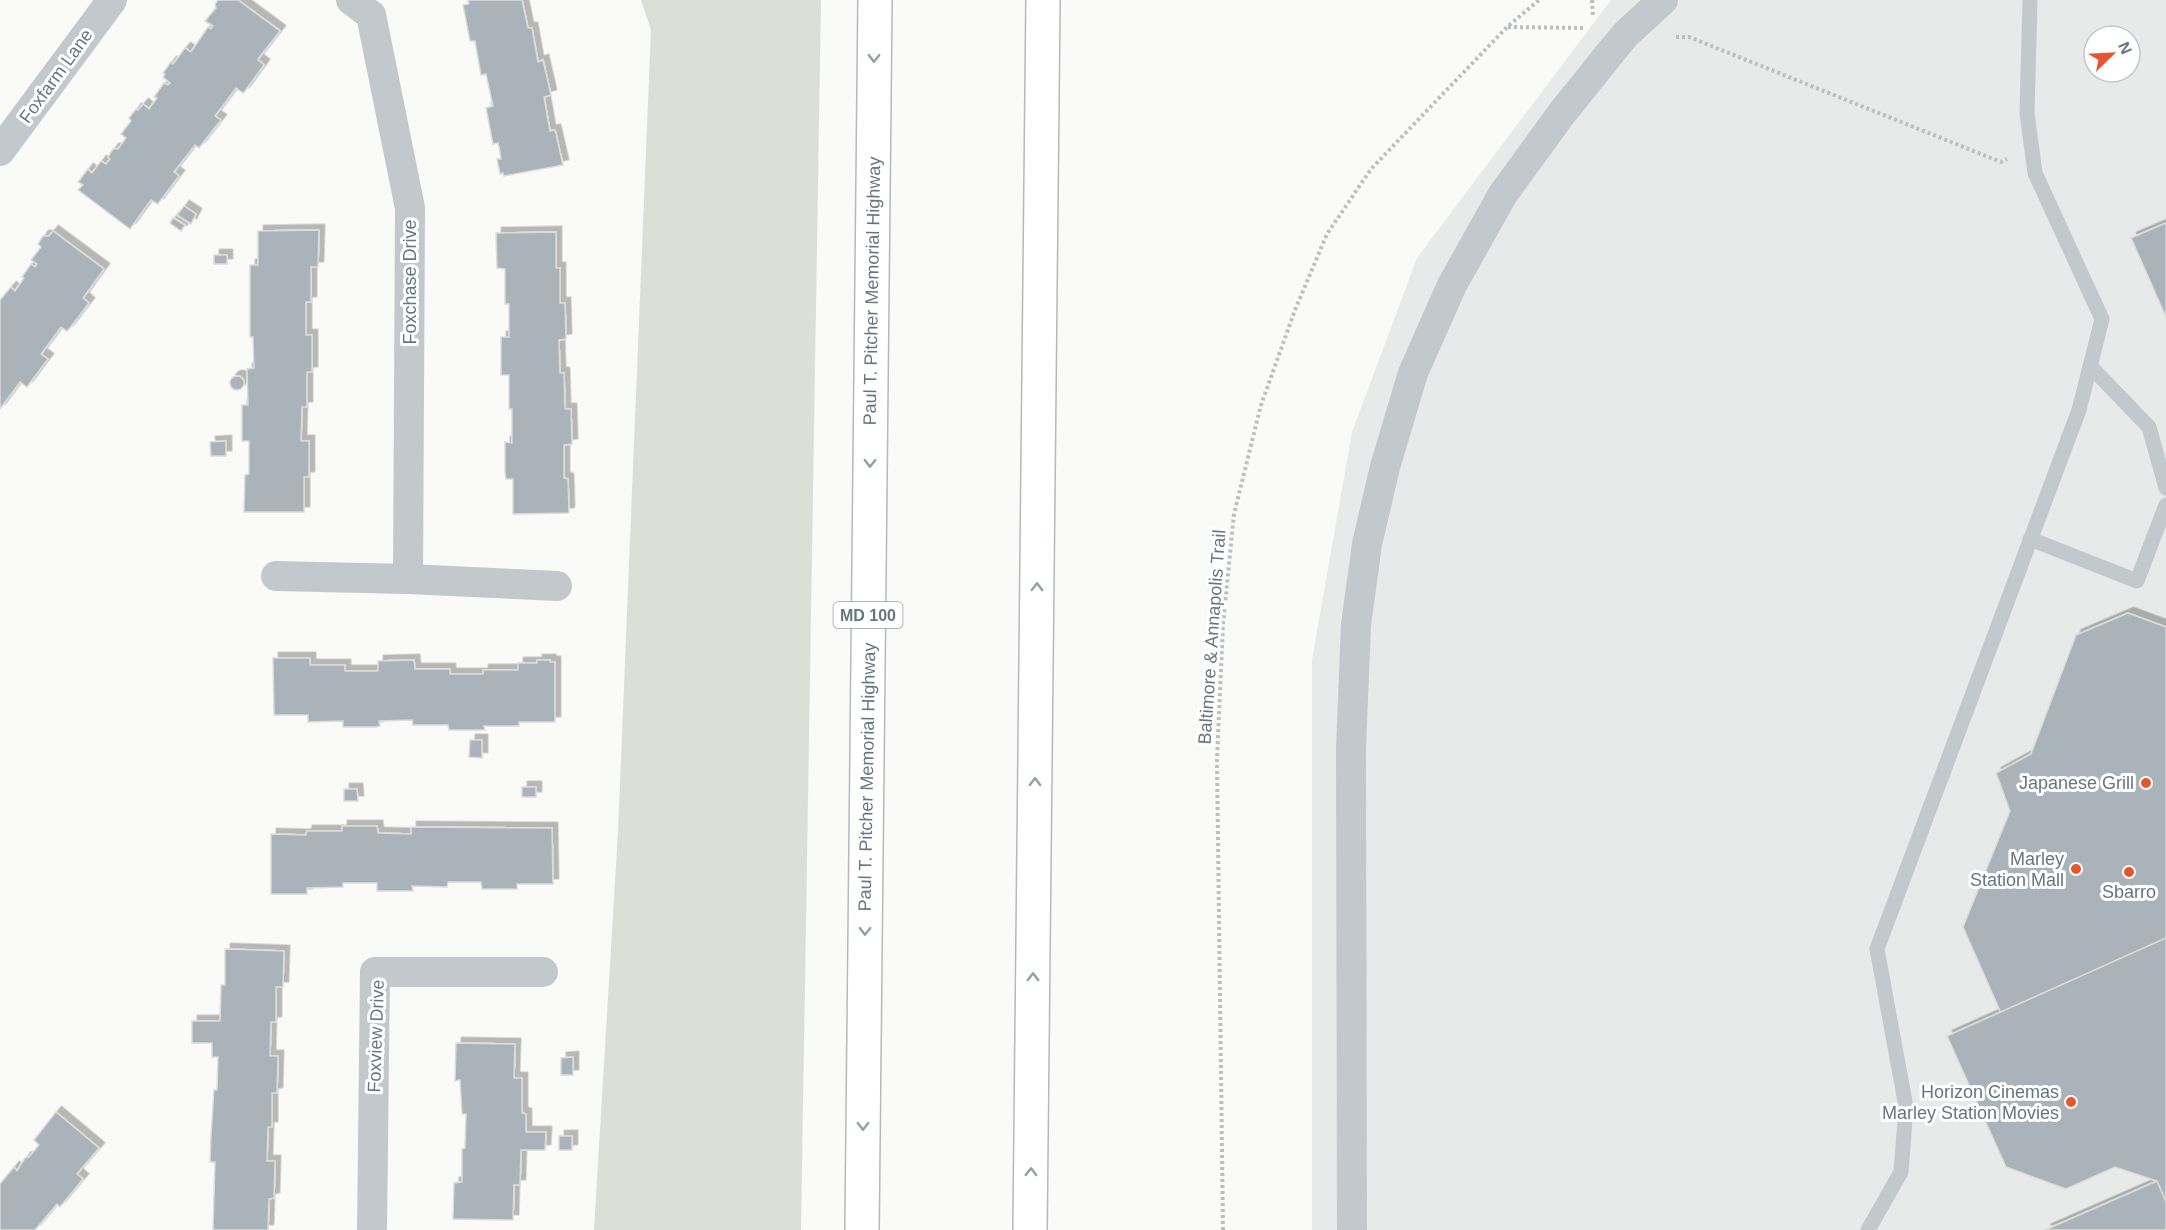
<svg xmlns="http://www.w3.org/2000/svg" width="2166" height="1230" viewBox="0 0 2166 1230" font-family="Helvetica,sans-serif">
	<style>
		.built { fill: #e8e9e9; fill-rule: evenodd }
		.green { fill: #dadfd7 }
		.building { fill: #aab3b9; stroke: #dcdcda; stroke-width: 1.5; filter: url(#shadow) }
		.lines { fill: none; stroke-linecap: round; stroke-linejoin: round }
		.motorway-casing { stroke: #b4b9bd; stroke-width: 36 }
		.path { stroke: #bbbfc2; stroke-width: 4; stroke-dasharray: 3 3; stroke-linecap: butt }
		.service { stroke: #c3c8cc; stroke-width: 15 }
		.minor { stroke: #c3c8cc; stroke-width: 30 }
		.motorway { stroke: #fff; stroke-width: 33 }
		.oneway { stroke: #939fa8 }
		.poi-dot { fill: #e4572e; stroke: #fff; stroke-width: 2 }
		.labels { text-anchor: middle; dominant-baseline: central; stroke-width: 6; stroke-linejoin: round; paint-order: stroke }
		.shield { fill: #fff; stroke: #939fa8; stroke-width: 1.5 }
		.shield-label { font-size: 16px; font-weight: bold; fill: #657683 }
		.street-label { font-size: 18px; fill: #657683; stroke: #fff }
		.poi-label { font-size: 18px; fill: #657683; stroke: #fff; text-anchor: end }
	</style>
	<defs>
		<filter id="shadow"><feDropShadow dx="5.5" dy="-5.5" stdDeviation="0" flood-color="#0004"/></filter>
	</defs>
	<rect width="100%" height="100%" fill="#fafaf8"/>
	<path class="built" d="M1611 0H2166V1230H1312V660L1352 432 1417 258ZM2094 36H2130V72H2094Z"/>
	<polygon class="green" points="641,0 821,0 801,1230 594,1230 618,832 651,30"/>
	<g class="building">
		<polygon points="218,0 238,0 280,31 258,59 258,60 264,65 245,91 243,93 236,88 215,116 221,120 217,125 199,148 195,145 174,172 179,176 160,201 158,204 151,200 130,229 78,190 83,185 78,182 88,169 92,173 101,161 106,164 110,159 108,157 113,149 118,149 126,138 121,134 131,121 129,118 136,109 138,110 143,104 149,109 157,98 154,97 164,83 168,85 170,83 163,77 165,74 163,73 171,62 173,64 185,48 191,52 208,27 211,29 213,26 205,21 216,8 215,4"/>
		<polygon points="468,0 522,0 528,28 532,28 538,62 543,60 551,95 544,97 550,131 555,130 563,165 504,176 503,173 500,174 497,159 501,159 499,147 498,143 493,144 486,108 493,106 486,74 481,75 475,41 470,41 463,5 469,4"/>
		<polygon points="184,206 196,214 191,224 177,215"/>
		<polygon points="173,218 185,225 181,231 170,223"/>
		<polygon points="2166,223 2166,317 2131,238"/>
		<polygon points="319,230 318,267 311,267 311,302 306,302 306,335 312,335 312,372 307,372 307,407 302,407 301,441 309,441 309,477 304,477 304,512 244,512 245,475 249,474 249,441 242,441 242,405 248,405 247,369 254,368 253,339 253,337 250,337 250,265 258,265 258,231"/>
		<polygon points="53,231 104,269 83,298 89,303 70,328 67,331 61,327 41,354 48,359 27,387 20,382 0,409 0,300 11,287 15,291 24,278 22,277 31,264 35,267 37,264 31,260 41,247 38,244 43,236 49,236"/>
		<polygon points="556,232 556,268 560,268 560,303 565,303 566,339 559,340 560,373 564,373 565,409 571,409 572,444 564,445 564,478 568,479 569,512 568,513 513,514 513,479 506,479 505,472 505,442 512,443 512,409 509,409 509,375 501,375 501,337 509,337 509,304 505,304 505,269 497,268 496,233"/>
		<rect x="214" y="255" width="13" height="9"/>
		<circle cx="237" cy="383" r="7"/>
		<polygon points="226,441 226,456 211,456 210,442"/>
		<polygon points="2128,613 2166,627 2166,938 2001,1013 1963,927 2010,811 1996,773 2031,754 2076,635"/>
		<polygon points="273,658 310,658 310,665 345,665 345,671 378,671 378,661 414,660 415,669 450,669 450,674 483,674 483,670 518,670 518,663 537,663 537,660 550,660 550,662 555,662 555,722 519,722 519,726 484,726 485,730 449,730 448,725 413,725 412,720 379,721 380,726 376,727 343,727 343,721 308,722 308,715 274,715"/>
		<polygon points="470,740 482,740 482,758 469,757"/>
		<rect x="522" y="787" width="14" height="10"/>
		<polygon points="344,789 357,789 358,801 344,801"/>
		<polygon points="342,826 377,826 378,833 411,834 411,827 552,828 553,884 517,884 517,889 482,889 481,882 448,882 447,887 412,886 413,891 377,891 377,883 343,883 343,887 307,888 307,894 271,894 271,834 306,835 307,831 342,831"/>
		<polygon points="2166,938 2166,1202 2157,1181 2115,1167 2066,1189 2006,1167 1947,1036"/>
		<polygon points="225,949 284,951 283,984 283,987 276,987 276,1022 271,1022 270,1056 278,1056 277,1093 272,1093 272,1127 268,1127 267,1161 275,1161 274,1198 269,1199 268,1230 213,1230 215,1162 210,1162 211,1135 214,1090 217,1090 218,1057 212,1057 212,1043 192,1043 192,1021 220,1021 221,989 221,985 225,985"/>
		<polygon points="456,1043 515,1044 514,1078 522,1078 522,1113 526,1114 526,1132 546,1132 545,1150 521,1150 520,1185 514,1185 513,1220 453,1219 454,1183 462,1182 462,1149 465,1148 466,1114 462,1114 460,1080 455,1081"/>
		<polygon points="573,1057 573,1075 561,1075 561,1058"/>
		<polygon points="56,1112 99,1148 77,1174 83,1179 60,1207 57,1204 35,1230 0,1230 0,1184 14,1167 17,1171 25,1158 29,1157 39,1145 34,1140"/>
		<rect x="559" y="1136" width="13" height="14"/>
		<polygon points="2157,1181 2166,1202 2166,1230 2045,1230"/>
	</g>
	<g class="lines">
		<g class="motorway-casing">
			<g id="motorway">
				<polyline points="862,1230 875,0"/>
				<polyline points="1030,1230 1043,0"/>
			</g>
		</g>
		<g class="path">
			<polyline points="1592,0 1593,17"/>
			<polyline points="1508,27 1585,28"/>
			<polyline points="1676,37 1689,37 2001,162 2007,159"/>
			<polyline points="1223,1230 1217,760 1223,624 1234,514 1261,405 1295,310 1327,234 1371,169 1507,27 1539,0"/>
		</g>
		<g class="service">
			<polyline points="2090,366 2149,427 2166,488"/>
			<polyline points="2030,539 2137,581 2166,505"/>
			<polyline points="1868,1230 1901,1172 1906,1107 1877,949 2079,410 2102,319 2035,173 2027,113 2030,0"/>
		</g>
		<g class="minor">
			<polyline points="351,0 371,15 410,208 408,579"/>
			<polyline points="0,151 112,0"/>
			<polyline points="276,576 408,579 557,586"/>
			<polyline points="372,1230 375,972 543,972"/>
			<polyline points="1352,1230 1351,748 1356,625 1367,544 1385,467 1413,373 1452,285 1503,194 1562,113 1611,52 1626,34 1663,0"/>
		</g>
		<use href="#motorway" class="motorway"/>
	</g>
	<defs><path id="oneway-chevron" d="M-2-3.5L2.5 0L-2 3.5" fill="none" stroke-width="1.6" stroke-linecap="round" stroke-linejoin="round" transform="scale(1.5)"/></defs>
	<g class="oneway">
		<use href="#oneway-chevron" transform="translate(874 58) rotate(91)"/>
		<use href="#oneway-chevron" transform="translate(870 463) rotate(91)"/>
		<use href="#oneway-chevron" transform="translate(1037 587) rotate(-89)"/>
		<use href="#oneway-chevron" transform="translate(1035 782) rotate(-89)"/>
		<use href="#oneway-chevron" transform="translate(865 931) rotate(91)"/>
		<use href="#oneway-chevron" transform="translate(1033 977) rotate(-89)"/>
		<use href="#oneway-chevron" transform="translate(863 1126) rotate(91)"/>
		<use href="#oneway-chevron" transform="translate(1031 1172) rotate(-89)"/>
	</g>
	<g class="poi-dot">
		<circle cx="2146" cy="783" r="6"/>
		<circle cx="2076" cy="869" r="6"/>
		<circle cx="2129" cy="872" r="6"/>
		<circle cx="2071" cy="1102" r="6"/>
	</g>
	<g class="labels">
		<rect class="shield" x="833.5" y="602" width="69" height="26" rx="4.5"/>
		<g class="shield-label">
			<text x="868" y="615">MD 100</text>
		</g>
		<g class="street-label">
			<text transform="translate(56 76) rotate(-54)">Foxfarm Lane</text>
			<text transform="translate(410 282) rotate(-90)">Foxchase Drive</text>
			<text transform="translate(872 291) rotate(-89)">Paul T. Pitcher Memorial Highway</text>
			<text transform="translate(1212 637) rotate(-86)">Baltimore &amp; Annapolis Trail</text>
			<text transform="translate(867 777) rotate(-89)">Paul T. Pitcher Memorial Highway</text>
			<text transform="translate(376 1036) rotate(-88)">Foxview Drive</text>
		</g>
		<g class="poi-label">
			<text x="2134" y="783">Japanese Grill</text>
			<text x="2064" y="859">Marley<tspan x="2064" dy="21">Station Mall</tspan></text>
			<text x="2129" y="892" text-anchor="middle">Sbarro</text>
			<text x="2059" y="1092">Horizon Cinemas<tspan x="2059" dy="21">Marley Station Movies</tspan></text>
		</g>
	</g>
	<g transform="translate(2112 54) rotate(66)"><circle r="28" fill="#ffffff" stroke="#c1c8cd" stroke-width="1.5"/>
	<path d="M0-4.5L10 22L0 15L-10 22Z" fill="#e4572e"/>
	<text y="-9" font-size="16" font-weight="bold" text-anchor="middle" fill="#657683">N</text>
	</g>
</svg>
